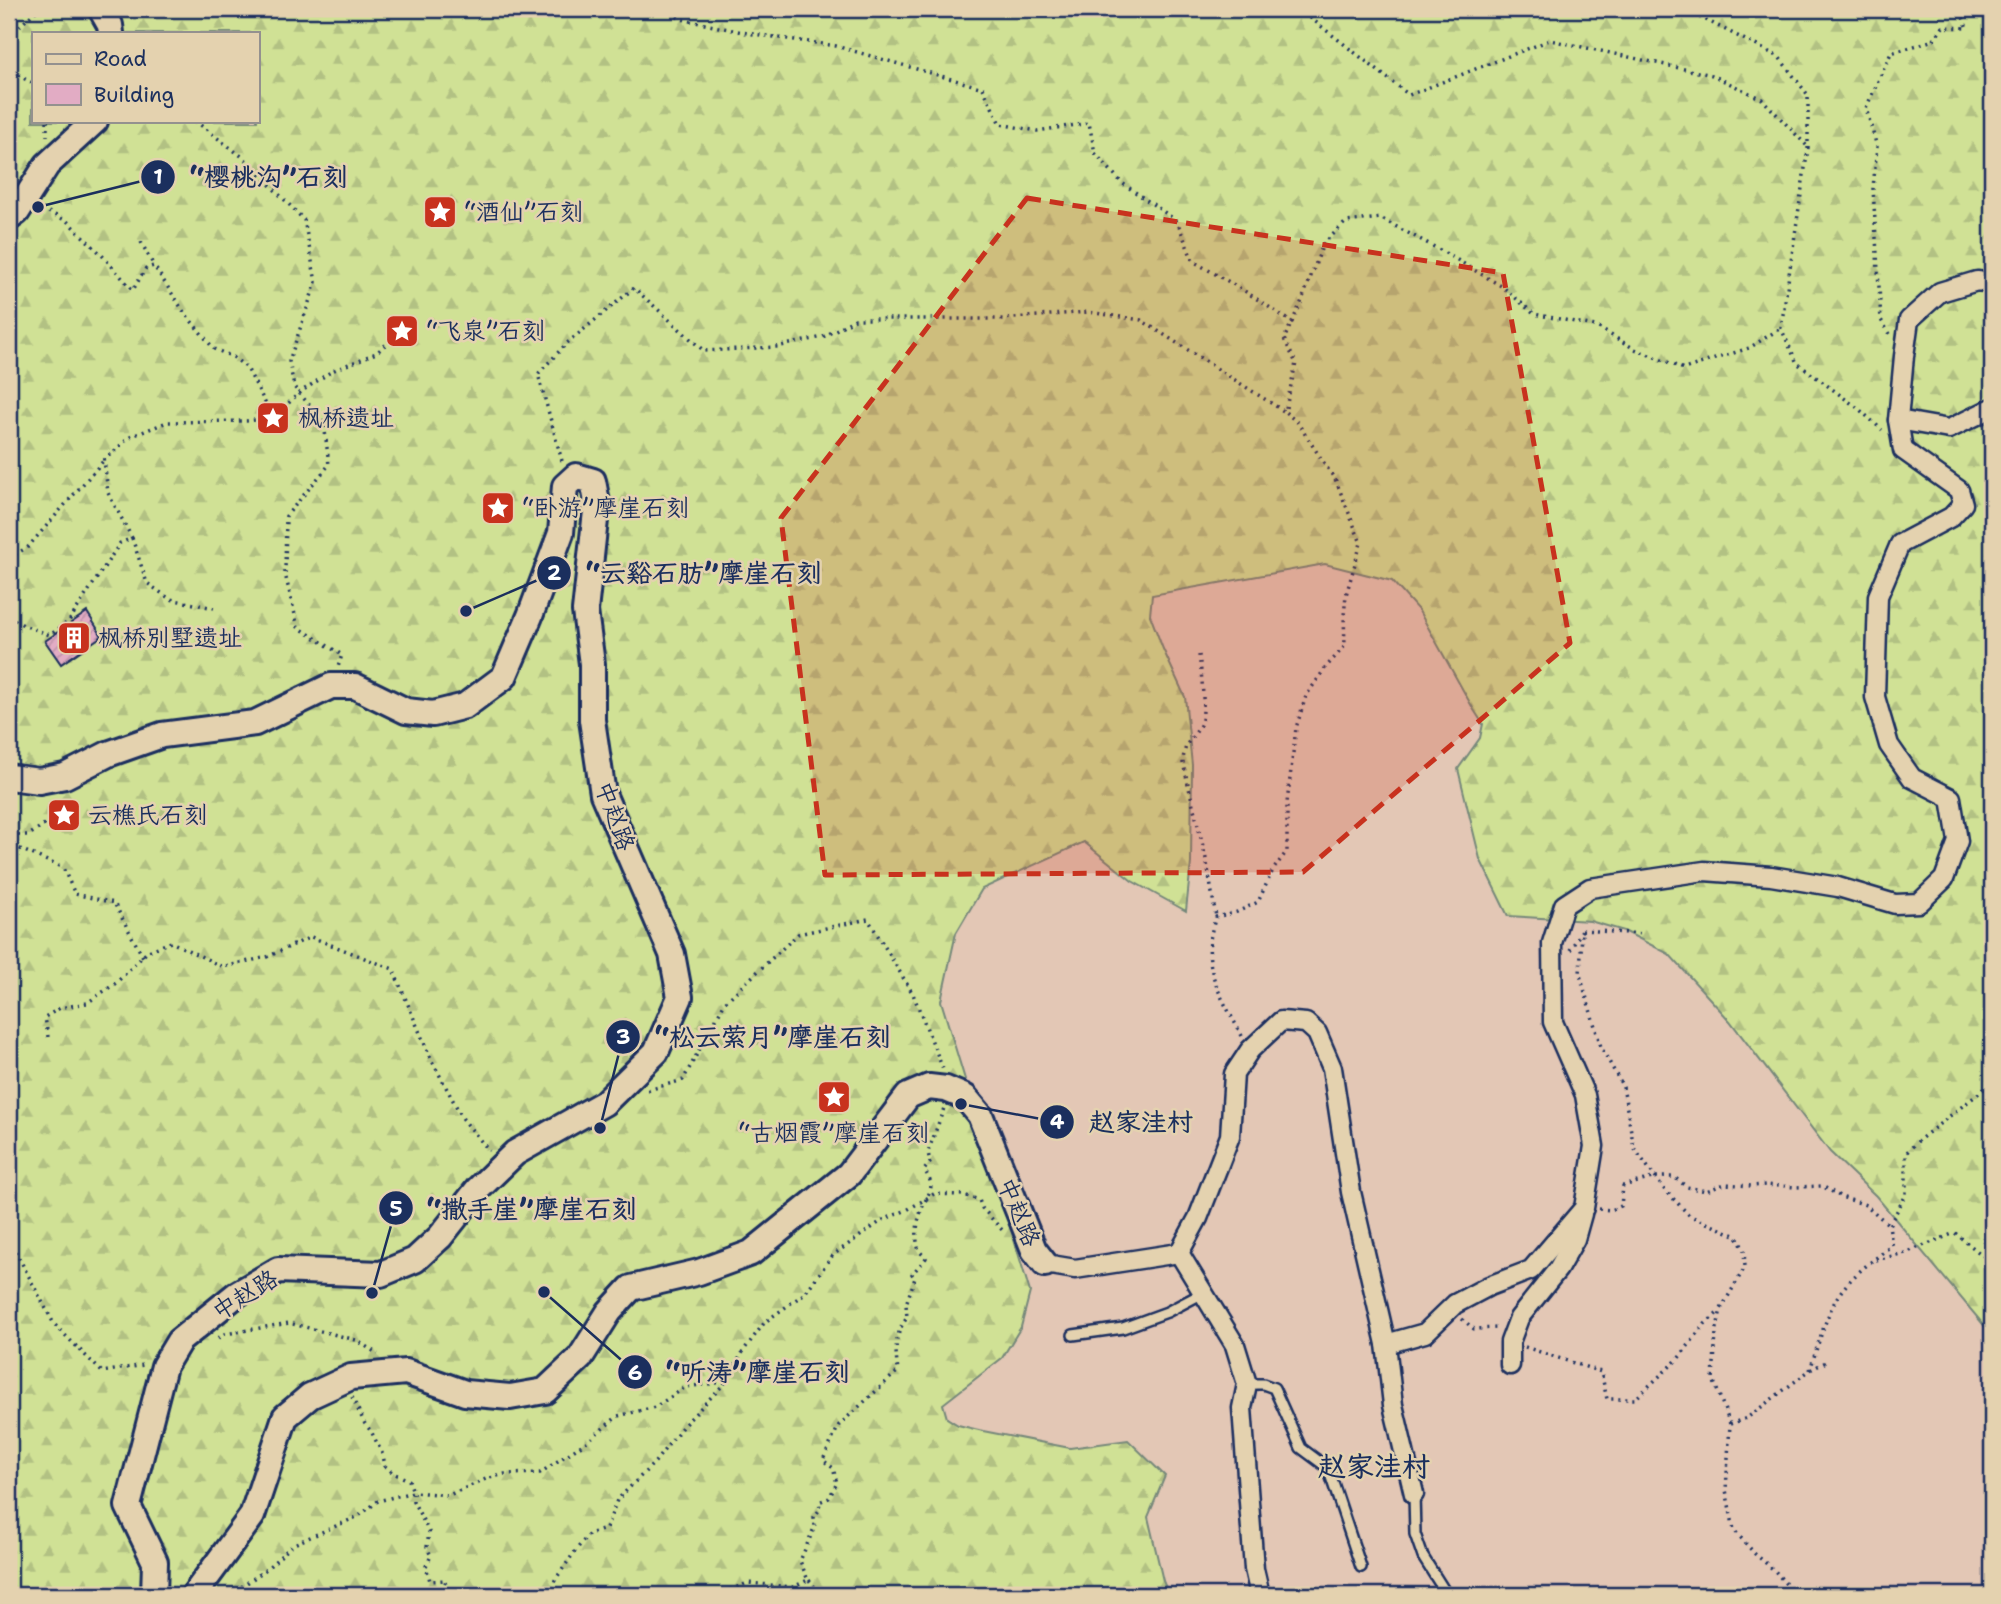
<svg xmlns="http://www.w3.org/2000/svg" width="2001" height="1604" viewBox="0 0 2001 1604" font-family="'Shantell Sans','LXGW WenKai TC',sans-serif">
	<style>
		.forest { fill: url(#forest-firs); stroke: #76887a; stroke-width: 2; fill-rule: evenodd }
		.building { fill: url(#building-hatch); stroke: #1b2f5e; stroke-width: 2 }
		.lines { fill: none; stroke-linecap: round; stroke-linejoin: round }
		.lane-casing { stroke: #1b2f5e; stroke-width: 14 }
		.street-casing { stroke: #1b2f5e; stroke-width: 23 }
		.secondary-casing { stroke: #1b2f5e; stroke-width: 30 }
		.path { stroke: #1b2f5e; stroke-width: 3.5; stroke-dasharray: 2 5; stroke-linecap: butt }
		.lane { stroke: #e4d2af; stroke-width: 9 }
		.street { stroke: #e4d2af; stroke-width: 18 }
		.secondary { stroke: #e4d2af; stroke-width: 24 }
		.marked { fill: #c8321e; fill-opacity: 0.2; stroke: #c8321e; stroke-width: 5; stroke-dasharray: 14 9; stroke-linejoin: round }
		.labels { text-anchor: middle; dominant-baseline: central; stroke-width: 5; stroke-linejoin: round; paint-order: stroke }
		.poi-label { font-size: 24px; fill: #1b2f5e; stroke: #e4d2af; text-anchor: start }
		.street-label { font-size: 24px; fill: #1b2f5e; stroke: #e4d2af }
		.quarter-label { font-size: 28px; font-weight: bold; fill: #1b2f5e; stroke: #e4d2af }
		.leader { fill: none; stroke: #1b2f5e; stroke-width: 2.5 }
		.callout-dot { fill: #1b2f5e; stroke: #e4d2af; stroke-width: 2.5 }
		.mark-label { font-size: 21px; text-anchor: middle; font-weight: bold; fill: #fff }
		.callout-label { font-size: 26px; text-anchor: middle; font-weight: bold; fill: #1b2f5e; stroke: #e4d2af; stroke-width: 5; stroke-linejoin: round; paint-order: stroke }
	</style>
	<defs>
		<pattern id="forest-firs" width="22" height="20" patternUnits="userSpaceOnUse" patternTransform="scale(1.75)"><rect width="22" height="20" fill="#d0e195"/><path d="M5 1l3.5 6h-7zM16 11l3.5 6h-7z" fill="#b2c183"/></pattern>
		<pattern id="building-hatch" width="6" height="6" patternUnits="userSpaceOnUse" patternTransform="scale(1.75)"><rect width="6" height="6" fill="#e2acc4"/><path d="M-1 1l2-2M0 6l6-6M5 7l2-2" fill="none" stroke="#c194ab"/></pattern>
	</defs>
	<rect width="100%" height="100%" fill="#e3c7b5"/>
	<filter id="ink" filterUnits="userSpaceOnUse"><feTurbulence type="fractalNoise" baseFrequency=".0143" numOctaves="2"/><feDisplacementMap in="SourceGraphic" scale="14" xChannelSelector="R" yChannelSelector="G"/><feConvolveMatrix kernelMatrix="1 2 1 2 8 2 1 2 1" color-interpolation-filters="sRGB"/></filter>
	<g filter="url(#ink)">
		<path class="forest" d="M9 9H1992V1335L1876 1196 1830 1152 1730 1021 1669 954 1624 931 1590 921 1508 916 1480 859 1458 769 1480 738 1483 724 1474 710 1419 611 1392 581 1325 564 1152 595 1150 615 1163 649 1185 697 1192 765 1191 863 1186 911 1132 881 1084 842 982 889 956 933 941 1001 1030 1292 1021 1327 1002 1358 943 1404 947 1418 958 1425 983 1431 1070 1448 1128 1440 1165 1476 1148 1517 1163 1581 1169 1595H9ZM33 33H257V121H33Z"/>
		<polygon class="building" points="87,612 102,636 61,664 45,641"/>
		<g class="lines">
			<g class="lane-casing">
				<g id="lane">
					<polyline points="1073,1335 1123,1328 1167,1312 1203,1293"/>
					<polyline points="1247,1384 1263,1384 1274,1388 1301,1448 1328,1468 1361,1567"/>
					<polyline points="1414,1494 1415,1534 1423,1557 1447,1595"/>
				</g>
			</g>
			<g class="street-casing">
				<g id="street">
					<polyline points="1898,420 1949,429 1992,408"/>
					<polyline points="1179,1253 1235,1345 1247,1384 1242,1408 1254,1569 1260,1595"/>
					<polyline points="1045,1264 1075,1269 1179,1253 1198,1218 1230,1136 1234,1074 1250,1050 1281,1021 1306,1023 1317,1033 1332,1068 1351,1192 1386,1344 1393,1405 1414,1494"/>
					<polyline points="1386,1344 1425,1333 1455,1304 1489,1286 1531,1270 1584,1208 1594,1146 1585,1095 1553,1022 1552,943 1564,905 1590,888 1704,871 1771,876 1838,887 1895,904 1919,903 1944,879 1958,841 1951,798 1912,778 1889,745 1875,697 1878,596 1900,544 1951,517 1963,504 1959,490 1903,450 1898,420 1904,356 1909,320 1940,292 1977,281 1992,283"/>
					<polyline points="1510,1365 1510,1342 1519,1318 1558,1269 1575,1239 1582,1214"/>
				</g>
			</g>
			<g class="secondary-casing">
				<g id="secondary">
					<polyline points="101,9 110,25 111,33"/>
					<polyline points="9,218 17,212 47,165 95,121"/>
					<polyline points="9,777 39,781 65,776 108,754 162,735 255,723 331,686 355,686 406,711 433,714 465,706 504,677 530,616 561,533 565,486 576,476 593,481 597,502 585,611 592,664 592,720 603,794 672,954 680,997 656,1052 604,1103 515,1153 478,1189 440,1237 415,1260 381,1274 278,1270 237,1294 179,1341 164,1366 128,1506 155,1562 154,1595"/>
					<polyline points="194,1595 252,1516 285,1417 310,1396 351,1377 406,1372 465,1393 510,1397 545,1391 580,1358 609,1312 631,1288 699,1272 751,1253 849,1174 908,1096 929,1087 946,1089 965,1097 980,1115 1034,1250 1045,1264"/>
				</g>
			</g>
			<g class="path">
				<polyline points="665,9 681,19 747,33 836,46 983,88 1000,124 1037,131 1089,123 1095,153 1122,183 1177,221 1193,261 1243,290 1292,322 1301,303 1323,244 1346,222 1380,218 1442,251 1503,287 1534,314 1595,326 1635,349 1684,369 1749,348 1781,328"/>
				<polyline points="1299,9 1409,95 1550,40 1712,75 1762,99 1807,146"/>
				<polyline points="1658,9 1702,18 1779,57 1808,95 1808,148 1781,328 1797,363 1859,409 1882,430"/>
				<polyline points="9,36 38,9"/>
				<polyline points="9,64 21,77 33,83"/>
				<polyline points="47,121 47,136"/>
				<polyline points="195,121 244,158 304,220 316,282 289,361 294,387 324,422 329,465 286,516 285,574 298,627 342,655 338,667"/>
				<polyline points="42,209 67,221 100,253 133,290 146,268 154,266 184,312 214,349 233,357 247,368 273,418"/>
				<polyline points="141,242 154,266"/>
				<polyline points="1890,334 1881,320 1873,188 1877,147 1866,108 1891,53 1934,40 1943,27 1967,28 1960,9"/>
				<polyline points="562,461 538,374 566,344 634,288 704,351 776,347 823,337 855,319 1001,319 1088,312 1141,320 1285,412"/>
				<polyline points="132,538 147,583 170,599 214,608"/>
				<polyline points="9,558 28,547 104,460"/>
				<polyline points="9,616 23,625 50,635 69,621 120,543 132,538 108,493 104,460 130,437 167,422 246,421 273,418 299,393 332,371 376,353 402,331"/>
				<path d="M1199 655C1201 671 1206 708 1201 723 1193 741 1184 739 1183 763L1207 863 1216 917"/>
				<polyline points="9,831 18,848 63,868 75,894 114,903 143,957"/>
				<polyline points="11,835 29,835 49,821 64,815"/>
				<polyline points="1582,930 1644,934"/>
				<polyline points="1570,950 1582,930 1580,975 1601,1047 1623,1087 1634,1148 1663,1188 1690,1216 1737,1236 1744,1250 1745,1267 1721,1309 1716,1333 1713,1379 1730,1424 1726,1490 1734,1530 1755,1554 1775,1571 1790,1589 1792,1595"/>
				<path d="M1242 1036C1220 994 1198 965 1216 917L1237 912 1258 902 1273 870 1287 851V803L1296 728 1306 696 1326 667 1345 646 1344 616 1346 595 1361 543 1336 481 1297 422 1285 412 1296 363 1284 339 1292 322"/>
				<polyline points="48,1037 45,1017 60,1008 87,1003 116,983 148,951 171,942 223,967 267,957 311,937 393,969 431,1059 463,1119 489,1151"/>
				<polyline points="648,1090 683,1080 725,1002 798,934 868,919 913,994 943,1069"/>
				<polyline points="1599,1209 1611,1210 1621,1206 1623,1186 1656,1177 1674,1177 1687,1187 1706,1191 1725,1184 1752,1186 1765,1185 1795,1187 1822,1186 1841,1197 1866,1205 1889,1225"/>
				<polyline points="9,1239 54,1324 102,1372 144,1365"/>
				<polyline points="1876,1260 1905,1253 1955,1233 1992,1263"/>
				<polyline points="1462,1319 1474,1329 1497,1328"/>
				<polyline points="218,1338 225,1334 289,1323 356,1340 378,1354"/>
				<polyline points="1525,1347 1601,1372 1607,1399 1635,1399 1678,1359 1705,1324 1720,1311"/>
				<path d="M1810 1370C1817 1348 1828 1307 1843 1289 1856 1272 1875 1259 1892 1245L1889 1225 1906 1195V1153L1919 1140 1992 1083"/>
				<polyline points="352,1397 365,1424 371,1431 383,1455 385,1466 393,1473 409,1480 413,1492 413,1501 429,1532 427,1547 431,1556 426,1566 430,1581 446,1580 444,1587 460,1595"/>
				<polyline points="1730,1424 1747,1418 1810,1370 1826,1362"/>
				<polyline points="809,1580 821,1595"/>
				<polyline points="230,1595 265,1570 294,1544 359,1516 378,1501 413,1492 449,1495 486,1479 505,1474 540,1473 589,1440 618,1416 655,1407 686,1387 724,1382"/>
				<polyline points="551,1595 555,1580 576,1550 589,1534 606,1529 617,1500 655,1462 682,1427 726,1382 744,1350 765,1322 805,1293 833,1255 883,1220 907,1210 934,1194 964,1195 979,1200 982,1208 1004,1232"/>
				<path d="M717 1595 748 1583 793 1587 808 1580 800 1561 815 1526 814 1517 820 1509 819 1502 829 1498 837 1483 833 1468 823 1460 839 1425 898 1371C895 1352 894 1334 907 1318L906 1304 915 1278 912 1274 926 1258C924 1255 920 1253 919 1250 914 1238 918 1217 923 1206 930 1190 936 1187 924 1170L930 1163 928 1152 944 1108"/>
			</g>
			<use href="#lane" class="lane"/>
			<use href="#street" class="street"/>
			<use href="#secondary" class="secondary"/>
		</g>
	</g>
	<path class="marked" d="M1027 198 1503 273 1570 643 1303 872 825 875 781 518Z"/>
	<defs>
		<g id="sight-square" transform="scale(1.75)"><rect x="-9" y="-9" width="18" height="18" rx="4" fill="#c8321e" stroke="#e4d2af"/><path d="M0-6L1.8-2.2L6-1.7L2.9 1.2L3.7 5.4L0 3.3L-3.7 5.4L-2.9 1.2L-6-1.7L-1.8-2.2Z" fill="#fff"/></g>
		<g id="building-square" transform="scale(1.75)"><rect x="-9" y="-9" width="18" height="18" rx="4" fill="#c8321e" stroke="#e4d2af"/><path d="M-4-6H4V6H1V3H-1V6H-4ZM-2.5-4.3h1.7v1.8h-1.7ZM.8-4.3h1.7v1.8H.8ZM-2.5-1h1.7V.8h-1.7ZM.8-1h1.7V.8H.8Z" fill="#fff"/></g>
	</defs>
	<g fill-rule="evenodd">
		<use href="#sight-square" x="440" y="212"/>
		<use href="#sight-square" x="402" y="331"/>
		<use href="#sight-square" x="273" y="418"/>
		<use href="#sight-square" x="498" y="508"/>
		<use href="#building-square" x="74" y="638"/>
		<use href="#sight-square" x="64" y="815"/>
		<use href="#sight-square" x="834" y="1097"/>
	</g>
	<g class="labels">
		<g class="poi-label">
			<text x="464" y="212">“酒仙”石刻</text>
			<text x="426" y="331">“飞泉”石刻</text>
			<text x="298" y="418">枫桥遗址</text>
			<text x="522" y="508">“卧游”摩崖石刻</text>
			<text x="98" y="638">枫桥别墅遗址</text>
			<text x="88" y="815">云樵氏石刻</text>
			<text x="834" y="1133" text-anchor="middle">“古烟霞”摩崖石刻</text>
		</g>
		<g class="street-label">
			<text transform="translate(615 816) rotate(70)">中赵路</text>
			<text transform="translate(1019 1212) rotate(67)">中赵路</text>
			<text transform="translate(245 1295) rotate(-32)">中赵路</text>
		</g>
		<g class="quarter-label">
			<text x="1374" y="1466">赵家洼村</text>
		</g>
	</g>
	<path class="leader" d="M38 207L158 177M466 611L554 573M600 1128L623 1037M961 1104L1057 1122M372 1293L396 1208M544 1292L635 1372"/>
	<g class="callout-dot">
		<circle cx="38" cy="207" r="7"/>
		<circle cx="466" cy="611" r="7"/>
		<circle cx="600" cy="1128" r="7"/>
		<circle cx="961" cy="1104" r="7"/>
		<circle cx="372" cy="1293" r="7"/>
		<circle cx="544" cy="1292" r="7"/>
		<circle cx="158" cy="177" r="18"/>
		<circle cx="554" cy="573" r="18"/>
		<circle cx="623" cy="1037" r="18"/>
		<circle cx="1057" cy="1122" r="18"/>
		<circle cx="396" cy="1208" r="18"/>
		<circle cx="635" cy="1372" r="18"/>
	</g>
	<g class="mark-label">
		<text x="158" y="184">1</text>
		<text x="554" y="580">2</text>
		<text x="623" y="1044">3</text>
		<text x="1057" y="1129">4</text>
		<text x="396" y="1216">5</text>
		<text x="635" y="1380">6</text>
	</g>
	<g class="callout-label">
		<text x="269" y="186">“樱桃沟”石刻</text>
		<text x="704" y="582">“云谿石肪”摩崖石刻</text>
		<text x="773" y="1046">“松云萦月”摩崖石刻</text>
		<text x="1141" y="1131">赵家洼村</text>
		<text x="532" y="1218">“撒手崖”摩崖石刻</text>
		<text x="758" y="1381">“听涛”摩崖石刻</text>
	</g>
	<rect width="2001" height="1604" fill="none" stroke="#e4d2af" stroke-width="35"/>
	<rect x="18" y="18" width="1966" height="1569" fill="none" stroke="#1b2f5e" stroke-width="2.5" filter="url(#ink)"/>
	<rect x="32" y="32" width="228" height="91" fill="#e4d2af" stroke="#94918f" stroke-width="2"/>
	<rect x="46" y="54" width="35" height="10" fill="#e4d2af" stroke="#94918f" stroke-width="2"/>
	<text x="94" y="66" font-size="21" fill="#1b2f5e">Road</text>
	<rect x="46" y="84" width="35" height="21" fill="#e2acc4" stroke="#94918f" stroke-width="2"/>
	<text x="94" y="102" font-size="21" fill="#1b2f5e">Building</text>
</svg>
